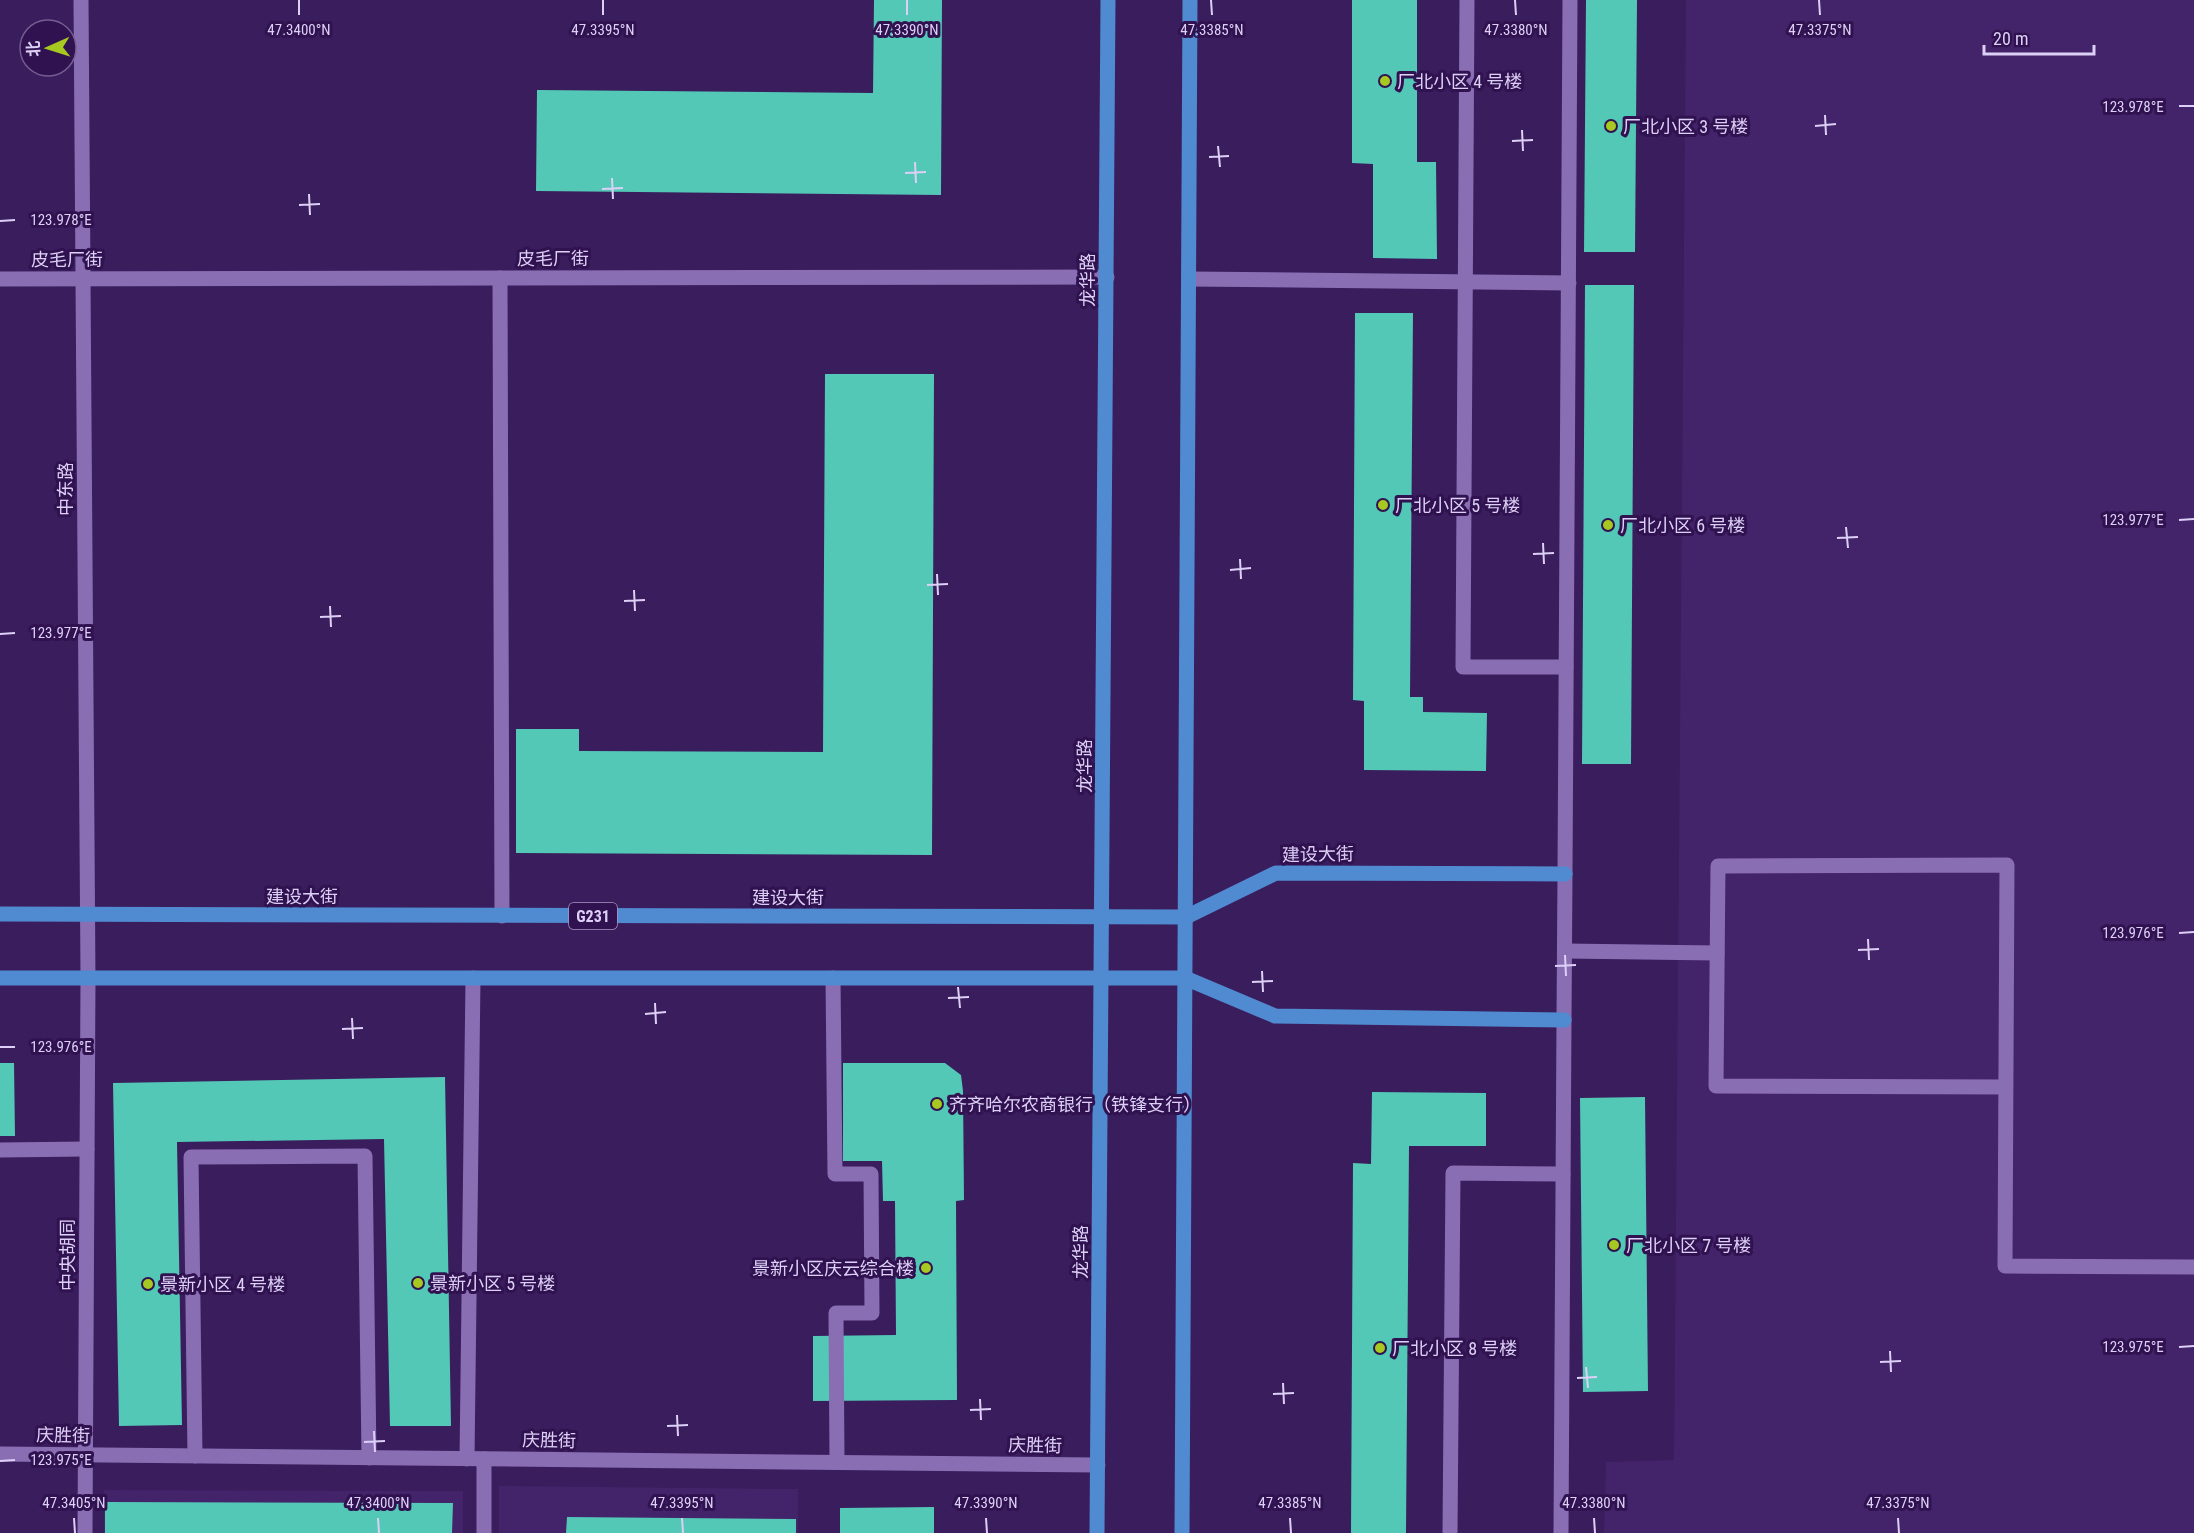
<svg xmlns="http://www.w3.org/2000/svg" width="2194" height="1533" viewBox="0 0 2194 1533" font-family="'Roboto Condensed','Noto Sans SC',sans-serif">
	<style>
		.built { fill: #432369 }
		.building { fill: #53c8b6 }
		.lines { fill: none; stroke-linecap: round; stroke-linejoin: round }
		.service { stroke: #8a6eb4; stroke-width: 15 }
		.minor { stroke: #8a6eb4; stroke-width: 15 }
		.primary { stroke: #508ad1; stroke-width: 15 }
		.ticks { fill: none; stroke: #ddd0f6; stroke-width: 2 }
		.poi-dot { fill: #a6c821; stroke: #301250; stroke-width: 2 }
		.labels { text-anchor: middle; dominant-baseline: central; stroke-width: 6; stroke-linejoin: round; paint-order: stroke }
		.shield { fill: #301250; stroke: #a997c4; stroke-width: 1.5 }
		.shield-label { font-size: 16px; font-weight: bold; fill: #ddd0f6 }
		.poi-label { font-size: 18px; fill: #ddd0f6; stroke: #301250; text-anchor: start }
		.street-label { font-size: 18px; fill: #ddd0f6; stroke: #301250 }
		.ticks-label { font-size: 15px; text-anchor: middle; fill: #ddd0f6; stroke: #301250; stroke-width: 6; stroke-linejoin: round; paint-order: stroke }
	</style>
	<rect width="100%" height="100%" fill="#3a1d5c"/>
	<g class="built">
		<polygon points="1686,0 2194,0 2194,1533 1604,1533 1606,1462 1674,1460"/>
		<polygon points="499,1486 798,1489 798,1533 499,1533"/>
		<polygon points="104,1490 463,1491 463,1533 104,1533"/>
	</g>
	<g class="building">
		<polygon points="874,0 942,0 941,195 536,191 537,90 873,93"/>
		<polygon points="1352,0 1417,0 1417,162 1436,162 1437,259 1373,258 1373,164 1352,163"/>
		<polygon points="1586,0 1637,0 1635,252 1584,252"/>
		<polygon points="1585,285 1634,285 1631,764 1582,764"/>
		<polygon points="1355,313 1413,313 1410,697 1423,697 1423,712 1487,713 1486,771 1364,770 1364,701 1353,700"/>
		<polygon points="825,374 934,374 932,855 516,853 516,729 579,729 579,751 823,752"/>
		<polygon points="0,1063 14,1063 15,1136 0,1136"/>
		<polygon points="843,1063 945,1063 961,1075 963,1091 964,1200 956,1201 957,1400 813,1401 813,1336 896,1335 895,1201 883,1201 882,1161 843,1161"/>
		<polygon points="445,1077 451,1426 390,1426 384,1139 177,1142 182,1425 119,1426 113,1083"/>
		<polygon points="1372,1092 1486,1093 1486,1146 1409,1146 1406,1533 1351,1533 1353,1163 1371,1164"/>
		<polygon points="1645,1097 1648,1391 1583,1392 1580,1098"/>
		<polygon points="105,1502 453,1503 452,1533 105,1533"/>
		<polygon points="934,1507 934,1533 840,1533 840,1508"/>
		<polygon points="567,1517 796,1519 796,1533 566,1533"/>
	</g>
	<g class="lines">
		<polyline class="service" points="1564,1020 1565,874"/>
		<g class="minor">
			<polyline points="81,0 88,978 85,1533"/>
			<polyline points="1467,0 1463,667 1566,667"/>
			<polyline points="500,278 502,916"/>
			<polyline points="0,279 1107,277"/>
			<polyline points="1189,279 1569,283"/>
			<polyline points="1565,874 1570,0"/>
			<polyline points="1565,951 1717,953"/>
			<polyline points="833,978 835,1174 871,1174 872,1313 836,1313 837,1462"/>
			<polyline points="2006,1087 1716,1086 1718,866 2007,865 2005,1266 2194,1267"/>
			<polyline points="0,1150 87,1149"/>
			<polyline points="0,1454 1098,1465"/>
			<polyline points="195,1456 191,1157 365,1156 369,1458"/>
			<polyline points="467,1459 473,978"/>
			<polyline points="484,1533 484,1459"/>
			<polyline points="1450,1533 1453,1173 1563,1174"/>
			<polyline points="1561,1533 1564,1020"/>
		</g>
		<g class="primary">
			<polyline points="0,914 1186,917 1276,873 1565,874"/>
			<polyline points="0,978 1185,978 1275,1016 1564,1020"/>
			<polyline points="1097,1533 1108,0"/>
			<polyline points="1182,1533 1190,0"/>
		</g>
	</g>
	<path class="ticks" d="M299 0V15M603 0V15M907 0V15M1211 0 1212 15M1515 0 1516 15M1819 0 1820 15M2179 106H2194M1825 115 1826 135M1815 126 1836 124M1522 130 1523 151M1512 141 1533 140M1218 146 1220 167M1209 157 1229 156M915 162 916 183M905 173 926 172M612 178 613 199M602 189 623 188M309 194 310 215M299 205 320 204M0 221 15 220M2179 520 2194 519M1846 527 1848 548M1837 538 1858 537M1543 543 1544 564M1533 554 1554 553M1240 559 1241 579M1230 570 1251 568M937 574 938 595M927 585 948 584M634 590 635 611M624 601 645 600M330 606 331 627M320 617 341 616M0 634 15 633M2179 933 2194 932M1868 939 1869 960M1858 950 1879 949M1565 955 1566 976M1555 966 1576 965M1262 971 1263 992M1252 982 1273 981M958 987 960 1008M948 998 969 997M655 1003 656 1024M645 1014 666 1012M352 1018 353 1039M342 1029 363 1028M0 1047H15M2179 1347 2194 1346M1890 1351 1891 1372M1880 1362 1901 1361M1586 1367 1588 1388M1577 1378 1597 1377M1283 1383 1284 1404M1273 1394 1294 1393M980 1399 981 1420M970 1410 991 1409M677 1415 678 1436M667 1426 688 1425M374 1431 375 1452M364 1442 385 1441M0 1461 15 1460M74 1518 75 1533M378 1518 379 1533M682 1518 683 1533M986 1518 987 1533M1290 1518 1291 1533M1594 1518 1595 1533M1898 1518 1899 1533"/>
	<g class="poi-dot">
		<circle cx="1385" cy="81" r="6"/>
		<circle cx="1611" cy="126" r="6"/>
		<circle cx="1383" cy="505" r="6"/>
		<circle cx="1608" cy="525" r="6"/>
		<circle cx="937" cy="1104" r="6"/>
		<circle cx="1614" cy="1245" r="6"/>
		<circle cx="926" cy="1268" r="6"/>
		<circle cx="418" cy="1283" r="6"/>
		<circle cx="148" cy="1284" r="6"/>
		<circle cx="1380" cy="1348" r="6"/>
	</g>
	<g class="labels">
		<rect class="shield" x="569" y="903" width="48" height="26" rx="4.5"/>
		<g class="shield-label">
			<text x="593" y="916">G231</text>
		</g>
		<g class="poi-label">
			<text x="1397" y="81">厂北小区 4 号楼</text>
			<text x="1623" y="126">厂北小区 3 号楼</text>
			<text x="1395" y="505">厂北小区 5 号楼</text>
			<text x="1620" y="525">厂北小区 6 号楼</text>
			<text x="949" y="1104">齐齐哈尔农商银行（铁锋支行）</text>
			<text x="1626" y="1245">厂北小区 7 号楼</text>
			<text x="914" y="1268" text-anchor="end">景新小区庆云综合楼</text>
			<text x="430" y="1283">景新小区 5 号楼</text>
			<text x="160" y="1284">景新小区 4 号楼</text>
			<text x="1392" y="1348">厂北小区 8 号楼</text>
		</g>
		<g class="street-label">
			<text x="553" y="258">皮毛厂街</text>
			<text x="67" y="259">皮毛厂街</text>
			<text transform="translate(1087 280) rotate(-90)">龙华路</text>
			<text transform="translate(65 489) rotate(-90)">中东路</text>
			<text transform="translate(1084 766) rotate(-90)">龙华路</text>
			<text transform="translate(1318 854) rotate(-1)">建设大街</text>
			<text x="302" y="896">建设大街</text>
			<text x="788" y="897">建设大街</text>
			<text transform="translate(1080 1252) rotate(-90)">龙华路</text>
			<text transform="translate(67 1255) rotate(-90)">中央胡同</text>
			<text transform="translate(63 1435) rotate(1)">庆胜街</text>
			<text transform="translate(549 1440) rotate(1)">庆胜街</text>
			<text transform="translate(1035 1445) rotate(1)">庆胜街</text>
		</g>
	</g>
	<g class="ticks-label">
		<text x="299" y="35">47.3400°N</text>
		<text x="603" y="35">47.3395°N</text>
		<text x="907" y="35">47.3390°N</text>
		<text x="1212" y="35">47.3385°N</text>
		<text x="1516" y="35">47.3380°N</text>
		<text x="1820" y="35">47.3375°N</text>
		<text x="2133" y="112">123.978°E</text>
		<text x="61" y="225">123.978°E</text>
		<text x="2133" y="525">123.977°E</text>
		<text x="61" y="638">123.977°E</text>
		<text x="2133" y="938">123.976°E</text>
		<text x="61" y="1052">123.976°E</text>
		<text x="2133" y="1352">123.975°E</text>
		<text x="61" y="1465">123.975°E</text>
		<text x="74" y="1508">47.3405°N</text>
		<text x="378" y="1508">47.3400°N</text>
		<text x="682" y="1508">47.3395°N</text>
		<text x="986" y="1508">47.3390°N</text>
		<text x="1290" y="1508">47.3385°N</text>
		<text x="1594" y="1508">47.3380°N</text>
		<text x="1898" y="1508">47.3375°N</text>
	</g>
	<g transform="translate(48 48) rotate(267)"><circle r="28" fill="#301250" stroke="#755e92" stroke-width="1.5"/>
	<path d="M0-4.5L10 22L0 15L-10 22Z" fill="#a6c821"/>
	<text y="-9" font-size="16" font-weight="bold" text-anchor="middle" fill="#ddd0f6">北</text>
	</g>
	<path d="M1984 45v9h110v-9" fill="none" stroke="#ddd0f6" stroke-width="3"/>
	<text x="1993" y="45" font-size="18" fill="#ddd0f6" stroke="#301250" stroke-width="4.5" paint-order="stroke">20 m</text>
</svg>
